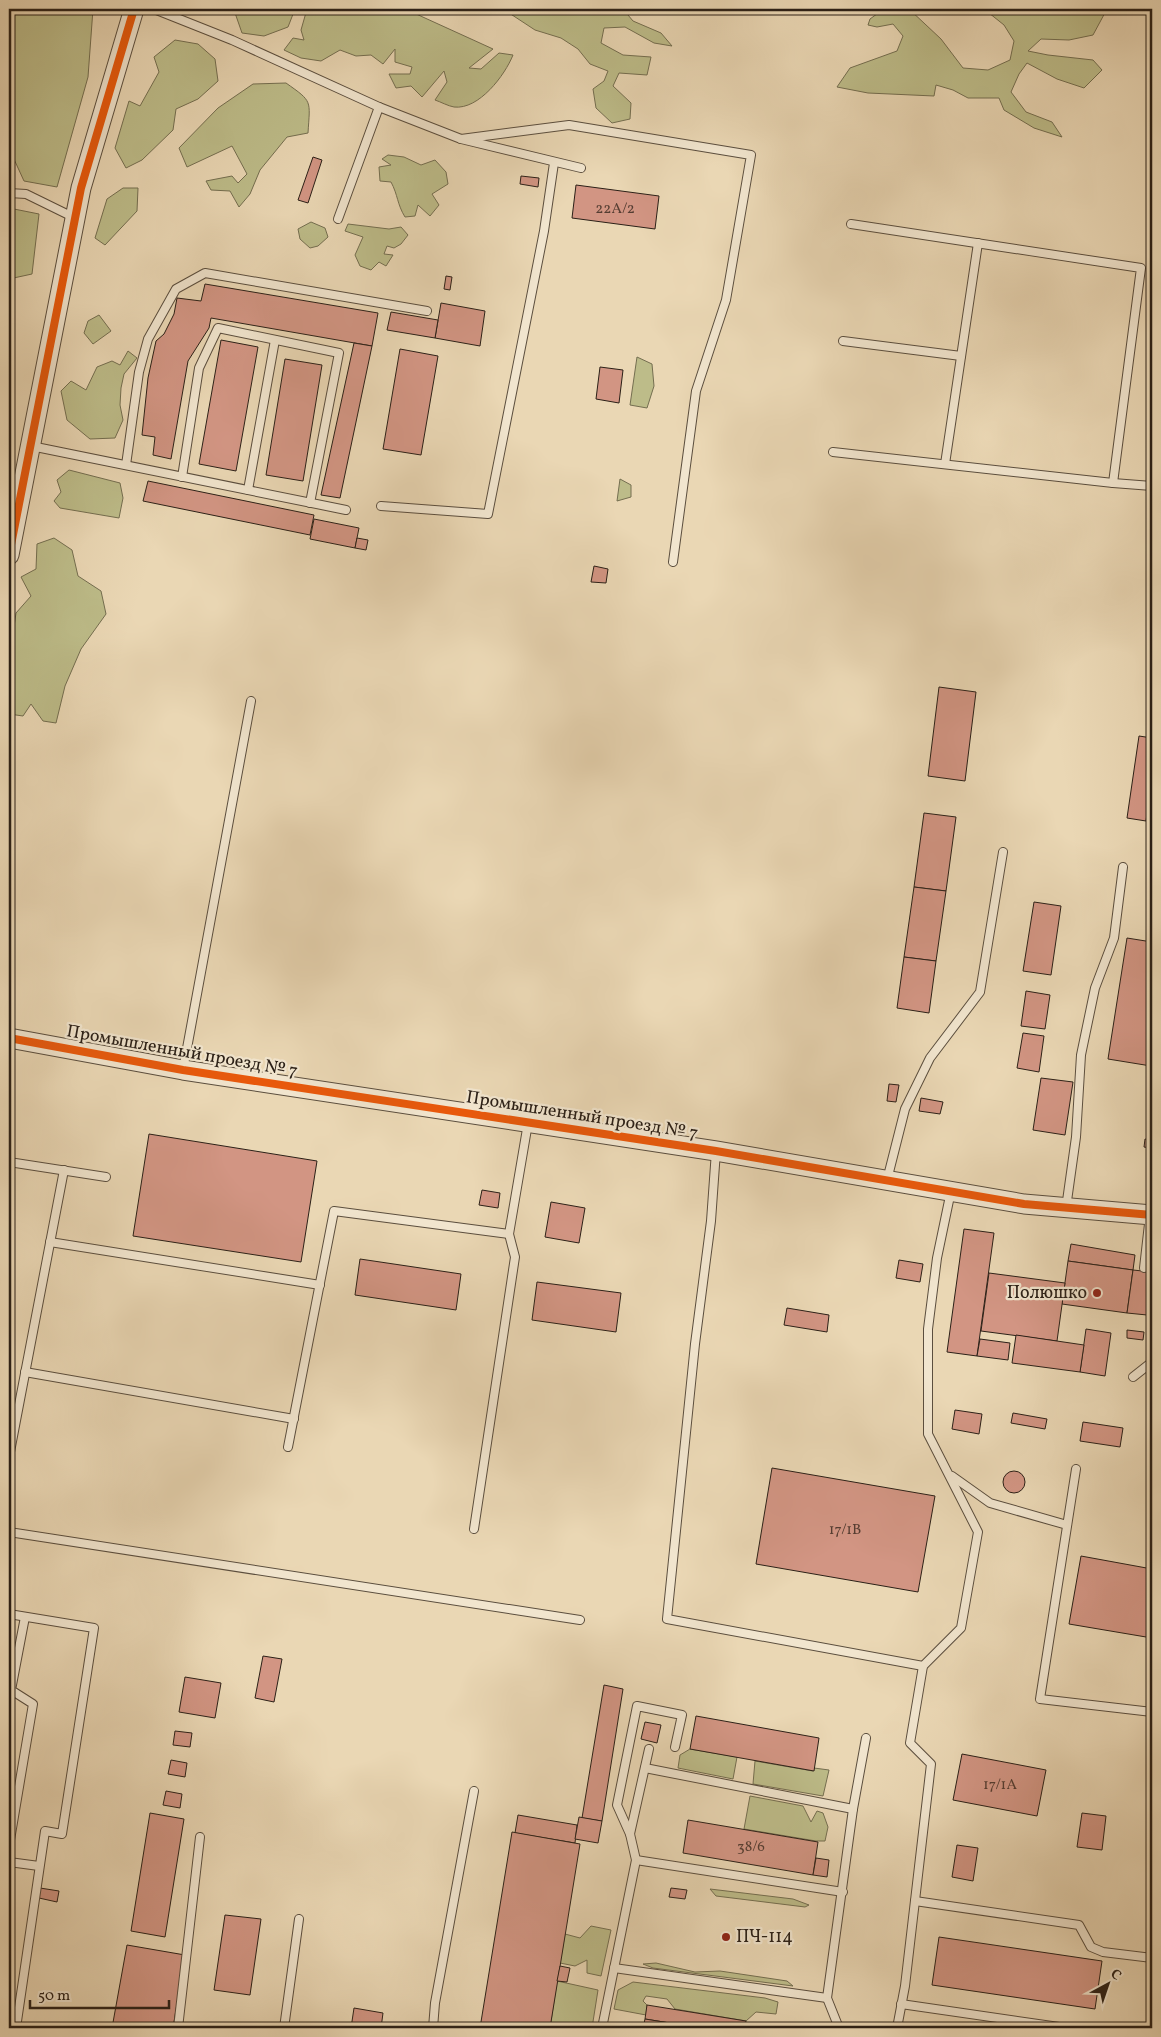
<svg xmlns="http://www.w3.org/2000/svg" width="1161" height="2037" viewBox="0 0 1161 2037" font-family="Vollkorn,serif">
	<style>
		.green { fill: #bdbc89; stroke: #746e50 }
		.building { fill: #d29583; stroke: #2b2017 }
		.lines { fill: none; stroke-linecap: round; stroke-linejoin: round }
		.service-casing { stroke: #5b4e3e; stroke-width: 10 }
		.tertiary-casing { stroke: #5b4e3e; stroke-width: 21 }
		.service { stroke: #f1e5ce; stroke-width: 8 }
		.tertiary { stroke: #f1e5ce; stroke-width: 19 }
		.cycleway-casing { stroke: #f1e5ce; stroke-width: 11 }
		.cycleway { stroke: #e8590c; stroke-width: 8 }
		.poi-dot { fill: #8f2418; stroke: #f1e5ce; stroke-width: 2 }
		.labels { text-anchor: middle; dominant-baseline: central; stroke-width: 4.5; stroke-linejoin: round; paint-order: stroke }
		.number-label { font-size: 15px; fill: #553d32 }
		.street-label { font-size: 18px; fill: #2b2017; stroke: #f1e5ce }
		.poi-label { font-size: 18px; fill: #2b2017; stroke: #f1e5ce; text-anchor: end }
	</style>
	<rect width="100%" height="100%" fill="#ead7b4"/>
	<filter id="stains"><feTurbulence type="fractalNoise" baseFrequency=".004" numOctaves="4"/><feColorMatrix values="0 0 0 0 .2 0 0 0 0 .09 0 0 0 0 .02 0 0 0 .5 -.17"/></filter>
	<radialGradient id="worn" r=".72"><stop offset=".6" stop-color="#630" stop-opacity="0"/><stop offset="1" stop-color="#630" stop-opacity=".3"/></radialGradient>
	<g class="green">
		<polygon points="9,9 93,9 88,77 57,187 24,181 13,157 9,161"/>
		<polygon points="235,9 295,9 288,27 264,36 242,33 234,10"/>
		<path d="M307 9H414V13L493 49 469 68 481 69 499 53 513 55C505 75 479 110 454 107 448 106 441 102 435 100L447 82 444 71 422 97 411 86 396 88 389 74H410L412 67 395 62V49L383 64 371 55 356 56 340 50 321 61 301 58 284 50 293 38 304 40 301 30Z"/>
		<polygon points="503,9 623,9 633,21 661,33 672,46 654,43 625,27 604,28 601,43 623,55 651,57 647,75 619,73 613,86 631,103 630,119 612,123 596,108 593,89 604,81 608,71 590,64 578,49 561,38 535,30"/>
		<polygon points="881,9 909,9 941,39 963,68 988,70 1010,60 1014,41 1004,25 984,9 1107,9 1093,35 1069,40 1041,39 1028,51 1048,55 1093,60 1102,70 1084,88 1057,79 1027,63 1019,74 1011,92 1026,112 1052,122 1062,137 1034,128 1004,110 999,98 968,98 953,90 936,85 934,96 868,93 837,87 850,68 897,51 903,36 893,24 877,27 868,25 870,19 881,11"/>
		<polygon points="175,40 198,44 215,59 218,81 198,99 176,109 173,130 142,160 126,168 115,148 129,101 140,106 159,72 154,57"/>
		<path d="M286 83C313 102 310 100 308 133L287 137 260 170 250 194 239 207 230 191 211 190 206 181 232 176 238 183 247 174 232 146 187 167 179 148 218 108 253 84Z"/>
		<path d="M388 155 404 157 421 165 435 160 446 172 448 184 432 194 439 205 430 216 418 205 415 216 405 217C397 204 398 195 391 182L380 181 379 167 391 165 382 159Z"/>
		<polygon points="123,188 138,188 137,211 105,245 95,238 107,199"/>
		<polygon points="9,208 39,214 32,274 9,279"/>
		<polygon points="311,222 325,228 328,237 318,246 310,248 300,239 298,229"/>
		<polygon points="348,224 389,229 401,227 408,235 401,244 394,248 387,246 384,254 393,255 386,266 379,262 371,270 360,266 355,255 363,237 345,231"/>
		<polygon points="99,315 111,331 93,344 84,333 88,321"/>
		<polygon points="128,351 137,358 124,374 121,388 120,405 123,420 115,438 90,439 67,420 61,391 71,381 86,390 97,367 112,361 120,365"/>
		<polygon points="637,357 652,364 654,386 647,408 630,405"/>
		<polygon points="69,470 120,483 123,498 119,518 60,508 54,501 61,492 57,480"/>
		<polygon points="620,479 631,485 631,497 617,501"/>
		<polygon points="54,538 72,550 78,576 101,591 106,614 81,649 65,686 56,723 43,721 31,704 23,716 9,714 9,661 16,613 31,596 21,577 36,569 37,544"/>
		<polygon points="690,1749 737,1757 733,1779 678,1768 680,1755"/>
		<polygon points="755,1761 813,1771 814,1768 829,1770 823,1796 753,1784"/>
		<polygon points="750,1796 803,1806 811,1822 817,1811 823,1813 828,1827 825,1841 816,1841 744,1829"/>
		<polygon points="710,1889 793,1899 809,1905 805,1907 716,1896"/>
		<polygon points="591,1926 611,1930 601,1976 587,1973 587,1960 575,1966 560,1963 565,1934 580,1938"/>
		<polygon points="656,1963 695,1972 720,1971 787,1981 793,1986 653,1968 643,1964"/>
		<polygon points="557,1981 598,1990 592,2028 550,2028"/>
		<polygon points="633,1982 765,1998 778,2002 776,2014 756,2012 746,2021 675,2009 667,1999 646,1996 643,2001 647,2005 646,2015 614,2009 618,1990"/>
	</g>
	<g class="building">
		<polygon points="313,157 322,160 308,203 298,200"/>
		<polygon points="521,176 539,178 538,187 520,184"/>
		<polygon points="576,185 659,196 655,229 572,218"/>
		<polygon points="446,276 452,277 450,290 444,289"/>
		<polygon points="205,284 378,313 372,346 211,318 209,328 188,361 171,459 153,455 155,437 142,435 148,378 156,341 164,334 174,314 177,298 201,301"/>
		<polygon points="441,303 485,311 480,346 435,338"/>
		<polygon points="391,312 438,320 435,338 387,330"/>
		<polygon points="221,340 258,347 236,471 199,464"/>
		<polygon points="354,343 372,346 340,498 321,495"/>
		<polygon points="400,349 438,356 421,455 383,449"/>
		<polygon points="285,359 322,365 303,481 266,475"/>
		<polygon points="600,367 623,370 619,403 596,399"/>
		<polygon points="148,481 314,515 310,535 143,501"/>
		<polygon points="314,519 359,528 355,548 310,539"/>
		<polygon points="357,538 368,540 366,550 355,548"/>
		<polygon points="594,566 608,569 606,583 591,582"/>
		<polygon points="939,687 976,692 965,781 928,776"/>
		<polygon points="1139,736 1152,738 1152,776 1146,821 1127,818"/>
		<polygon points="924,813 956,817 946,891 914,887"/>
		<polygon points="914,887 946,891 936,961 904,957"/>
		<polygon points="1034,902 1061,906 1051,975 1023,971"/>
		<polygon points="1127,938 1152,942 1151,1066 1108,1059"/>
		<polygon points="904,957 936,961 929,1013 897,1008"/>
		<polygon points="1026,991 1050,995 1045,1029 1021,1026"/>
		<polygon points="1023,1033 1044,1036 1039,1072 1017,1068"/>
		<polygon points="1041,1078 1073,1082 1065,1135 1033,1130"/>
		<polygon points="889,1084 899,1085 896,1102 887,1101"/>
		<polygon points="921,1098 943,1102 940,1114 919,1111"/>
		<polygon points="149,1134 317,1161 301,1262 133,1236"/>
		<polygon points="1145,1139 1151,1140 1150,1148 1144,1147"/>
		<polygon points="482,1190 500,1193 498,1208 479,1205"/>
		<polygon points="551,1202 585,1208 579,1243 545,1237"/>
		<polygon points="964,1229 994,1233 977,1356 947,1352"/>
		<polygon points="1071,1244 1135,1255 1133,1270 1068,1261"/>
		<polygon points="360,1259 461,1274 456,1310 355,1295"/>
		<polygon points="899,1260 923,1264 920,1282 896,1278"/>
		<polygon points="1068,1261 1133,1270 1127,1313 1062,1304"/>
		<polygon points="1133,1270 1152,1272 1147,1315 1127,1313"/>
		<polygon points="989,1273 1065,1283 1057,1341 981,1331"/>
		<polygon points="537,1282 621,1293 616,1332 532,1320"/>
		<polygon points="787,1308 829,1315 827,1332 784,1325"/>
		<polygon points="1086,1329 1111,1333 1105,1376 1080,1372"/>
		<polygon points="1127,1330 1144,1332 1143,1340 1127,1338"/>
		<polygon points="1016,1335 1084,1345 1080,1372 1012,1363"/>
		<polygon points="980,1339 1010,1343 1008,1360 977,1356"/>
		<polygon points="955,1410 982,1414 979,1434 952,1429"/>
		<polygon points="1013,1413 1047,1419 1045,1429 1011,1423"/>
		<polygon points="1083,1422 1123,1428 1120,1447 1080,1441"/>
		<polygon points="772,1468 935,1496 918,1592 756,1564"/>
		<circle cx="1014" cy="1482" r="11"/>
		<polygon points="1081,1556 1152,1569 1152,1638 1069,1624"/>
		<polygon points="263,1656 282,1659 274,1702 255,1698"/>
		<polygon points="185,1677 221,1683 215,1718 179,1712"/>
		<polygon points="604,1685 623,1689 602,1821 582,1818"/>
		<polygon points="696,1716 819,1738 814,1771 690,1749"/>
		<polygon points="645,1722 661,1725 657,1743 641,1739"/>
		<polygon points="175,1731 192,1733 190,1747 173,1745"/>
		<polygon points="962,1754 1046,1770 1037,1816 953,1800"/>
		<polygon points="171,1760 187,1763 185,1777 168,1774"/>
		<polygon points="166,1791 182,1794 180,1808 163,1805"/>
		<polygon points="150,1813 184,1819 165,1937 131,1931"/>
		<polygon points="1082,1813 1106,1816 1102,1850 1077,1847"/>
		<polygon points="518,1815 577,1825 575,1843 515,1833"/>
		<polygon points="579,1817 602,1821 598,1843 575,1839"/>
		<polygon points="688,1820 818,1842 813,1875 683,1853"/>
		<polygon points="512,1832 580,1844 550,2028 480,2028"/>
		<polygon points="957,1845 978,1848 973,1881 952,1877"/>
		<polygon points="816,1858 829,1860 827,1877 813,1875"/>
		<polygon points="40,1888 59,1891 57,1902 39,1898"/>
		<polygon points="671,1888 687,1890 685,1899 669,1897"/>
		<polygon points="225,1915 261,1919 250,1995 214,1990"/>
		<polygon points="939,1937 1102,1961 1095,2009 932,1985"/>
		<polygon points="127,1945 185,1955 173,2028 112,2028"/>
		<polygon points="560,1966 570,1968 567,1982 557,1981"/>
		<polygon points="1152,1987 1152,2014 1148,2013"/>
		<polygon points="647,2005 746,2021 745,2028 701,2028 645,2019"/>
		<polygon points="354,2008 383,2013 381,2028 351,2028"/>
		<polygon points="645,2019 701,2028 643,2028"/>
	</g>
	<g class="lines">
		<g class="service-casing">
			<g id="service">
				<polyline points="154,9 232,40 379,107 461,139 581,168"/>
				<polyline points="461,139 569,125 751,155 726,300 696,391 673,562"/>
				<polyline points="9,193 26,194 75,218"/>
				<polyline points="338,219 379,107"/>
				<polyline points="851,224 1141,268 1113,483"/>
				<polyline points="843,341 961,356"/>
				<polyline points="31,446 346,510"/>
				<polyline points="833,452 1113,483 1152,486"/>
				<polyline points="945,464 978,243"/>
				<polyline points="126,465 139,372 148,339 176,289 205,273 427,311"/>
				<polyline points="182,477 199,368 218,328 339,353 310,503"/>
				<polyline points="248,490 275,340"/>
				<polyline points="381,506 488,514 544,231 554,163"/>
				<polyline points="183,1070 251,701"/>
				<polyline points="716,1151 711,1221 695,1344 667,1619 923,1666"/>
				<polyline points="9,1162 106,1177"/>
				<polyline points="887,1180 905,1109 930,1058 980,992 1003,852"/>
				<polyline points="1066,1208 1076,1137 1081,1055 1095,988 1114,938 1123,867"/>
				<polyline points="50,1242 320,1285"/>
				<polyline points="1144,1268 1150,1215"/>
				<polyline points="25,1372 294,1419"/>
				<polyline points="1133,1377 1152,1362"/>
				<polyline points="288,1447 334,1211 509,1234"/>
				<polyline points="9,1457 64,1170"/>
				<polyline points="1076,1469 1040,1699 1152,1712"/>
				<polyline points="952,1476 990,1503 1067,1525"/>
				<polyline points="474,1529 515,1257 509,1234 528,1123"/>
				<polyline points="9,1532 580,1620"/>
				<polyline points="9,1614 94,1628 62,1834 45,1831 16,2028"/>
				<polyline points="645,1768 853,1809"/>
				<polyline points="630,1834 617,1805 637,1706 682,1715 675,1747"/>
				<polyline points="9,1846 33,1704 11,1690 25,1617"/>
				<polyline points="636,1860 843,1892"/>
				<polyline points="9,1862 39,1866"/>
				<polyline points="915,1901 1079,1925 1091,1947 1103,1952 1152,1958"/>
				<polyline points="614,1968 827,1998"/>
				<polyline points="901,2004 1066,2028"/>
				<polyline points="178,2028 200,1837"/>
				<polyline points="284,2028 299,1919"/>
				<polyline points="433,2028 435,2003 474,1791"/>
				<polyline points="602,2028 636,1860 630,1834 649,1749"/>
				<polyline points="839,2028 827,1998 853,1809 866,1738"/>
				<polyline points="897,2028 905,1986 931,1764 910,1743 923,1666 961,1628 978,1532 928,1434 928,1329 937,1258 951,1191"/>
			</g>
		</g>
		<g class="tertiary-casing">
			<g id="tertiary">
				<polyline points="9,555 81,188 134,9"/>
				<polyline points="9,1038 183,1070 716,1151 1024,1204 1152,1215"/>
			</g>
		</g>
		<use href="#service" class="service"/>
		<use href="#tertiary" class="tertiary"/>
		<g class="cycleway-casing">
			<g id="cycleway">
				<polyline points="9,555 81,188 134,9"/>
				<polyline points="9,1038 183,1070 716,1151 1024,1204 1152,1215"/>
			</g>
		</g>
		<use href="#cycleway" class="cycleway"/>
	</g>
	<g class="poi-dot">
		<circle cx="1097" cy="1293" r="5"/>
		<circle cx="726" cy="1937" r="5"/>
	</g>
	<g class="labels">
		<g class="number-label">
			<text x="615" y="209">22А/2</text>
			<text x="845" y="1530">17/1В</text>
			<text x="1000" y="1785">17/1А</text>
			<text x="751" y="1847">38/6</text>
		</g>
		<g class="street-label">
			<text transform="translate(182 1052) rotate(10)">Промышленный проезд № 7</text>
			<text transform="translate(582 1116) rotate(9)">Промышленный проезд № 7</text>
		</g>
		<g class="poi-label">
			<text x="1087" y="1293">Полюшко</text>
			<text x="736" y="1937" text-anchor="start">ПЧ-114</text>
		</g>
	</g>
	<rect width="1161" height="2037" fill="none" stroke="#ead7b4" stroke-width="30"/>
	<rect x="10" y="10" width="1141" height="2017" fill="none" stroke="#2b2017" stroke-width="2.5"/>
	<rect x="15" y="15" width="1131" height="2007" fill="none" stroke="#2b2017"/>
	<g transform="translate(1108 1984) rotate(40)" stroke="#f1e5ce" stroke-width="4" paint-order="stroke">
	<path d="M0-4L9 19L0 12L-9 19Z" fill="#2b2017"/>
	<text y="-8" font-size="14" font-weight="bold" text-anchor="middle" fill="#2b2017">С</text>
	</g>
	<path d="M30 2000v8h139v-8" fill="none" stroke="#2b2017" stroke-width="2.5"/>
	<text x="38" y="2000" font-size="15" fill="#2b2017" stroke="#f1e5ce" stroke-width="4" paint-order="stroke">50 m</text>
	<rect width="100%" height="100%" filter="url(#stains)"/>
	<rect width="100%" height="100%" fill="url(#worn)"/>
</svg>
